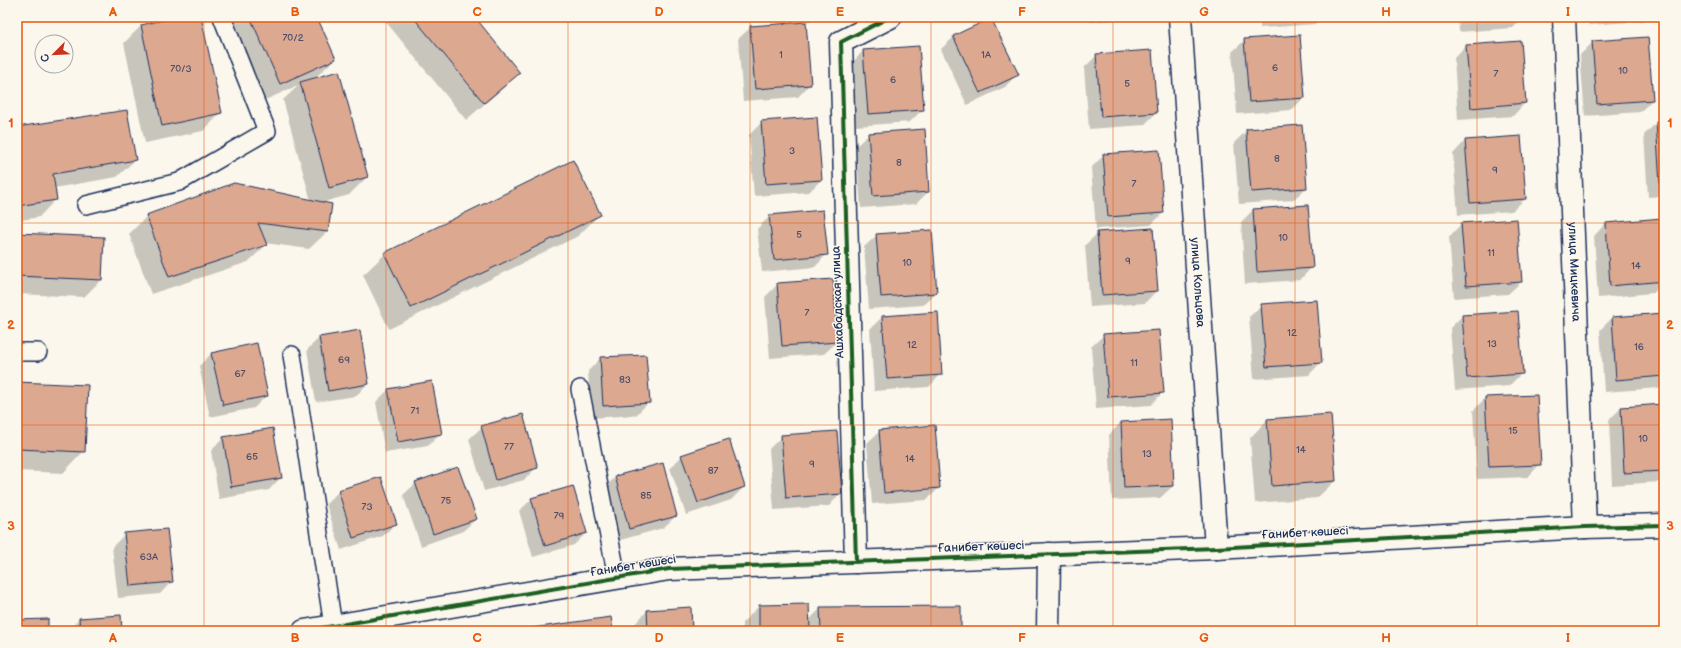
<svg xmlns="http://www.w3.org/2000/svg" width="1681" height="648" viewBox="0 0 1681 648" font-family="'Balsamiq Sans',sans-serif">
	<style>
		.shadow { fill: #0003 }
		.building { fill: #dca990; stroke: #1b2f5e }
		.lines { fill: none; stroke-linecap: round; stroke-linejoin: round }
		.lane-casing { stroke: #1b2f5e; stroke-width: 20 }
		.street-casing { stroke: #1b2f5e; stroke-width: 25 }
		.lane { stroke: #fbf7ec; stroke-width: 17 }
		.street { stroke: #fbf7ec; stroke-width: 22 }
		.cycleway-casing { stroke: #fbf7ec; stroke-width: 6 }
		.cycleway { stroke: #1b5e20; stroke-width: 4 }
		.grid { fill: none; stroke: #e8590c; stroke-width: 1; stroke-opacity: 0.55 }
		.labels { text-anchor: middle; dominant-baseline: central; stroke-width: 3; stroke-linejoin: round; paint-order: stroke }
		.number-label { font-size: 10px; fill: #4b4e6a }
		.street-label { font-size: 12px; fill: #1b2f5e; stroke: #fbf7ec }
		.neatline { fill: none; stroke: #e8590c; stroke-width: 1.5 }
		.grid-label { font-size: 13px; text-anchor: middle; font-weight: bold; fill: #e8590c }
	</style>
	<rect width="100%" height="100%" fill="#fbf7ec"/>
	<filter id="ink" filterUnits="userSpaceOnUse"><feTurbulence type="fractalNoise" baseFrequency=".025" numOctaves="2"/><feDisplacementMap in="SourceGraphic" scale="8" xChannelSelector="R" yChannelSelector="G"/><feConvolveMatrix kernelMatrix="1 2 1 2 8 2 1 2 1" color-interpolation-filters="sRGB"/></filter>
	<g filter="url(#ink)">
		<g class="shadow">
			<polygon points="181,17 200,17 221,113 203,131 145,143 124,43 141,26"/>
			<polygon points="225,17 316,17 335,59 317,76 313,78 367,177 349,195 320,203 327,232 309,249 265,243 266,245 248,262 151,294 129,234 147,216 311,201 283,100 299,85 263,101"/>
			<polygon points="382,17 473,17 519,73 501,90 466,120"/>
			<polygon points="799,17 817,17 805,23 810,84 798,97 743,101 738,39 751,27 802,23"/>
			<polygon points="1089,17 1145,17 1090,22"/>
			<polygon points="1260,17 1322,17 1315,24 1260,28"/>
			<polygon points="1458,17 1524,17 1513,28 1459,32"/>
			<polygon points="1588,17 1647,17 1643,21 1589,25"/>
			<polygon points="954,37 1017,74 1005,87 967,105 941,49"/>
			<polygon points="1245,40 1304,97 1292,110 1237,114 1232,52"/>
			<polygon points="1521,42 1525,103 1513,116 1458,120 1454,58 1466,46"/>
			<polygon points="1593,42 1652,100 1640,112 1585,116 1580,55"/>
			<polygon points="863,51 923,109 910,122 856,126 851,64"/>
			<polygon points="1097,55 1156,113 1144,125 1089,129 1084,68"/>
			<polygon points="762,122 821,180 809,192 754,196 749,135"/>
			<polygon points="1664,122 1664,196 1648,197 1644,135 1656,123"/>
			<polygon points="17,128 135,160 117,177 54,188 56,199 39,217 17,221"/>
			<polygon points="1247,130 1306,188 1293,200 1239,204 1234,143"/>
			<polygon points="869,134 928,192 916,204 861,208 856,146"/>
			<polygon points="1465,141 1525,199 1512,211 1458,215 1453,154"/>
			<polygon points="1104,155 1163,213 1151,225 1096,229 1091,168"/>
			<polygon points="1307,206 1312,267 1300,280 1245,284 1241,222 1253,210"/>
			<polygon points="599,215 578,236 389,329 363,275 385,254"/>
			<polygon points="770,216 827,254 815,267 762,272 757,229"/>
			<polygon points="1606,223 1664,263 1664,282 1653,293 1598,298 1594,236"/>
			<polygon points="1461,224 1521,282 1508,294 1454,298 1449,237"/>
			<polygon points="1098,233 1157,290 1145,303 1090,307 1085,245"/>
			<polygon points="17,234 101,280 84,297 17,294"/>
			<polygon points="877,235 936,293 923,305 869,309 864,247"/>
			<polygon points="778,284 837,342 824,354 770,358 765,297"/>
			<polygon points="1262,305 1321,362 1309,375 1254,379 1249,317"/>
			<polygon points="937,313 941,374 929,387 874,391 870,329 882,317"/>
			<polygon points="1664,314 1664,383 1659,388 1604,392 1600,330 1612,318"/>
			<polygon points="1462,316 1522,373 1509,386 1455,390 1450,328"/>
			<polygon points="359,331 368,383 356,396 316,402 307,350 319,338"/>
			<polygon points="1104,335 1163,392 1151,405 1096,409 1091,347"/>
			<polygon points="212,353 267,395 254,408 210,417 199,366"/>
			<polygon points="601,358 649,402 636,415 591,418 588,371"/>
			<polygon points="17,383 84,451 63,473 17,471"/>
			<polygon points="388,390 441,433 428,446 385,453 376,402"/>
			<polygon points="1485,398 1540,464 1528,477 1477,479 1473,411"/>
			<polygon points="1664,405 1664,479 1661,482 1612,485 1609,420 1621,408"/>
			<polygon points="1267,420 1335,481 1317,498 1255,503 1250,438"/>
			<polygon points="1121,422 1173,486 1160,498 1112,500 1109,435"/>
			<polygon points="482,427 537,467 524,480 484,491 469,439"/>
			<polygon points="880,431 939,488 927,500 872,504 867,443"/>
			<polygon points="782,436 841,493 829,506 774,510 769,449"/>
			<polygon points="223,438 281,477 269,490 219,499 211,451"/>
			<polygon points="682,456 744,487 731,500 686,515 670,468"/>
			<polygon points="662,465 676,516 663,528 617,541 603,490 615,477"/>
			<polygon points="416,483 476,519 463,531 421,546 403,495"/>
			<polygon points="339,491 395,524 383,536 341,550 326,504"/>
			<polygon points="532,499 586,533 574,545 533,557 519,511"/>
			<polygon points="125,534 172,581 160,594 118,598 112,547"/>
			<polygon points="759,606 809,620 821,608 960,631 742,631 742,623"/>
			<polygon points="647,611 691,631 630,631 630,629"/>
			<polygon points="120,616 121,631 67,631 79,619"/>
		</g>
		<g class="building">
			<polygon points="176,17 201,17 222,113 162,126 141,25"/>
			<polygon points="250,17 317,17 336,59 280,84"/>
			<polygon points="413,17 475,17 520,73 484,103"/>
			<polygon points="1471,17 1507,17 1471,20"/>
			<polygon points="991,18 1019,75 980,93 953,36"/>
			<polygon points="806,22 811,85 755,89 750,26"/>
			<polygon points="1300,35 1305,98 1249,102 1244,39"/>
			<polygon points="1648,37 1653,100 1597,104 1592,41"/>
			<polygon points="1521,41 1526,103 1471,108 1466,45"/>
			<polygon points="919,46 924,110 868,114 863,50"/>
			<polygon points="1152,50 1157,113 1101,117 1096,54"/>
			<polygon points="339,71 368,177 329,188 300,82"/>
			<polygon points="127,110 136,160 53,174 57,200 17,206 17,127"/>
			<polygon points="817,117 822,180 766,184 761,121"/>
			<polygon points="1664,121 1664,185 1660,185 1656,122"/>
			<polygon points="1302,125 1307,188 1251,192 1246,129"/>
			<polygon points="925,129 929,192 873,196 868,133"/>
			<polygon points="1521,136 1526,199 1470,203 1465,140"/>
			<polygon points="1159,150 1164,213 1108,217 1103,154"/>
			<polygon points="573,160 601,215 411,308 384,253"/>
			<polygon points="234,183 332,204 328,232 258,223 267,245 169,277 146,215"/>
			<polygon points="1308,205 1313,268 1257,272 1253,209"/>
			<polygon points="823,210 828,255 774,260 769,215"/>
			<polygon points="1662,218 1664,250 1664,281 1610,286 1606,223"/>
			<polygon points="1517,219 1522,282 1466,286 1461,223"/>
			<polygon points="1153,228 1158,291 1102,295 1097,232"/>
			<polygon points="932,230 937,293 881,297 876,234"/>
			<polygon points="17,233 104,237 102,280 17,276"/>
			<polygon points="833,279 838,342 782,346 777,283"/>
			<polygon points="1317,300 1322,363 1266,367 1261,304"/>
			<polygon points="1518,311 1523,374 1467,378 1462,315"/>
			<polygon points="938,312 942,375 887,379 882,316"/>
			<polygon points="1664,313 1664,376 1616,380 1612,317"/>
			<polygon points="360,330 369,384 328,391 319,337"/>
			<polygon points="1159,330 1164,393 1108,397 1103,334"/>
			<polygon points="257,343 268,396 223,405 211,353"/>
			<polygon points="646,355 650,403 603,406 600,357"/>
			<polygon points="432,381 442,434 398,442 388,389"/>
			<polygon points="17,382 88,385 85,452 17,449"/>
			<polygon points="1537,395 1541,465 1489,467 1485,397"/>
			<polygon points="1664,404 1664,471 1624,473 1621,407"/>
			<polygon points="523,414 538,468 496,480 481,426"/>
			<polygon points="1331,414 1336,481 1272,486 1267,419"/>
			<polygon points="1171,419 1174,486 1124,488 1121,422"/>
			<polygon points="935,425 940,488 884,493 879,430"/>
			<polygon points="273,428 282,478 231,487 223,437"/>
			<polygon points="837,431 842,494 786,498 781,435"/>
			<polygon points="729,439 745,487 698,503 681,455"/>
			<polygon points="663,463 677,516 629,529 615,476"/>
			<polygon points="458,467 477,519 433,534 415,482"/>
			<polygon points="381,477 397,524 353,538 338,490"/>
			<polygon points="573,486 587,533 545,546 531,498"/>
			<polygon points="167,529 173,582 130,586 124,533"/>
			<polygon points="809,604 810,631 759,631 759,605"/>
			<polygon points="961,606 961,631 821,631 820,607"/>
			<polygon points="691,607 692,631 648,631 647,610"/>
			<polygon points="121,615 122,631 80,631 79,618"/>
			<polygon points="611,617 613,631 511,631"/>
			<polygon points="48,619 48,631 17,631 17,620"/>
		</g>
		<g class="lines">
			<g class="lane-casing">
				<g id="lane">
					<polyline points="86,205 179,182 267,131 222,17"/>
					<polyline points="17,352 38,352"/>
					<polyline points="292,355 333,626"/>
					<polyline points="580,389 617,577"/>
				</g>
			</g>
			<g class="street-casing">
				<g id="street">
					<path id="s1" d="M1180 17 1216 548"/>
					<path id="s2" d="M1564 17 1585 527"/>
					<polyline points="856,562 841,42 890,17"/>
					<polyline points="304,631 669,569 1216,548 1585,527 1664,525"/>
					<polyline points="1048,631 1049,554"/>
				</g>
			</g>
			<use href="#lane" class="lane"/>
			<use href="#street" class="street"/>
			<g class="cycleway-casing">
				<g id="cycleway">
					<polyline points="856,562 841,42 890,17"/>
					<polyline points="304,631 669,569 1216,548 1585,527 1664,525"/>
				</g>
			</g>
			<use href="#cycleway" class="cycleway"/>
		</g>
	</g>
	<path class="grid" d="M204 17V631M386 17V631M568 17V631M750 17V631M931 17V631M1113 17V631M1295 17V631M1477 17V631M17 223H1664M17 425H1664"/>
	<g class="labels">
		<g class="number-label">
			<text x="293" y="38">70/2</text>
			<text x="781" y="55">1</text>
			<text x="986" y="55">1А</text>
			<text x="1275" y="68">6</text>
			<text x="181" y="69">70/3</text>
			<text x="1623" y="71">10</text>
			<text x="1496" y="74">7</text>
			<text x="893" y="80">6</text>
			<text x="1127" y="84">5</text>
			<text x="792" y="151">3</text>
			<text x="1277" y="159">8</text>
			<text x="899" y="163">8</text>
			<text x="1495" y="170">9</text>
			<text x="1134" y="184">7</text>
			<text x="799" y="235">5</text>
			<text x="1283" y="238">10</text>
			<text x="1491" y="253">11</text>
			<text x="1128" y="261">9</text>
			<text x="907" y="263">10</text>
			<text x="1636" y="266">14</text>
			<text x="807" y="313">7</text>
			<text x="1292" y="333">12</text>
			<text x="1492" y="344">13</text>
			<text x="912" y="345">12</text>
			<text x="1639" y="347">16</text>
			<text x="344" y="360">69</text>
			<text x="1134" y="363">11</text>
			<text x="240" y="374">67</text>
			<text x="625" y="380">83</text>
			<text x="415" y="411">71</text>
			<text x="1513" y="431">15</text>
			<text x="1643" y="439">10</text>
			<text x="509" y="447">77</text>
			<text x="1301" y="450">14</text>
			<text x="1147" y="454">13</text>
			<text x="252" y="457">65</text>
			<text x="910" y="459">14</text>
			<text x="812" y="464">9</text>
			<text x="713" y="471">87</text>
			<text x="646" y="496">85</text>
			<text x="446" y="501">75</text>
			<text x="367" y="507">73</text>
			<text x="559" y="516">79</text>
			<text x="149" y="557">63А</text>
		</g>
		<g class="street-label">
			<text stroke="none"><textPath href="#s2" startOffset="255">улица Мицкевича</textPath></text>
			<text stroke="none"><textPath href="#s1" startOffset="266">улица Кольцова</textPath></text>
			<text transform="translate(838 302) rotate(-92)">Ашхабадская улица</text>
			<text transform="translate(1305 533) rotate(-3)">Ғанибет көшесі</text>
			<text transform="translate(981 547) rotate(-2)">Ғанибет көшесі</text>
			<text transform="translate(633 566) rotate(-9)">Ғанибет көшесі</text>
		</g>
	</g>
	<rect width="1681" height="648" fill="none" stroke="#fbf7ec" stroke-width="44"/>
	<g transform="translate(54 54) rotate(246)"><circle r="19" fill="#fbf7ec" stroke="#a1a7b3"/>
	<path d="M0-3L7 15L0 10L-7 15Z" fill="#c8321e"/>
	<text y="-6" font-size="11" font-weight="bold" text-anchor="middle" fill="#1b2f5e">С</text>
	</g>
	<rect x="22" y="22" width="1637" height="604" class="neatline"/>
	<g class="grid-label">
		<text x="113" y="16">A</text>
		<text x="295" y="16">B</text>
		<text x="477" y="16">C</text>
		<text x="659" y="16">D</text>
		<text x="840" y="16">E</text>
		<text x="1022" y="16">F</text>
		<text x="1204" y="16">G</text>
		<text x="1386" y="16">H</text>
		<text x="1568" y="16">I</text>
		<text x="11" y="127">1</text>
		<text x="1670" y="127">1</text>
		<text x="11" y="329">2</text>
		<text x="1670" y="329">2</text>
		<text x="11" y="530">3</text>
		<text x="1670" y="530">3</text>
		<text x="113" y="642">A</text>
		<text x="295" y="642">B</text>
		<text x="477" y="642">C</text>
		<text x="659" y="642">D</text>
		<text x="840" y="642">E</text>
		<text x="1022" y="642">F</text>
		<text x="1204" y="642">G</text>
		<text x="1386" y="642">H</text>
		<text x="1568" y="642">I</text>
	</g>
</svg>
